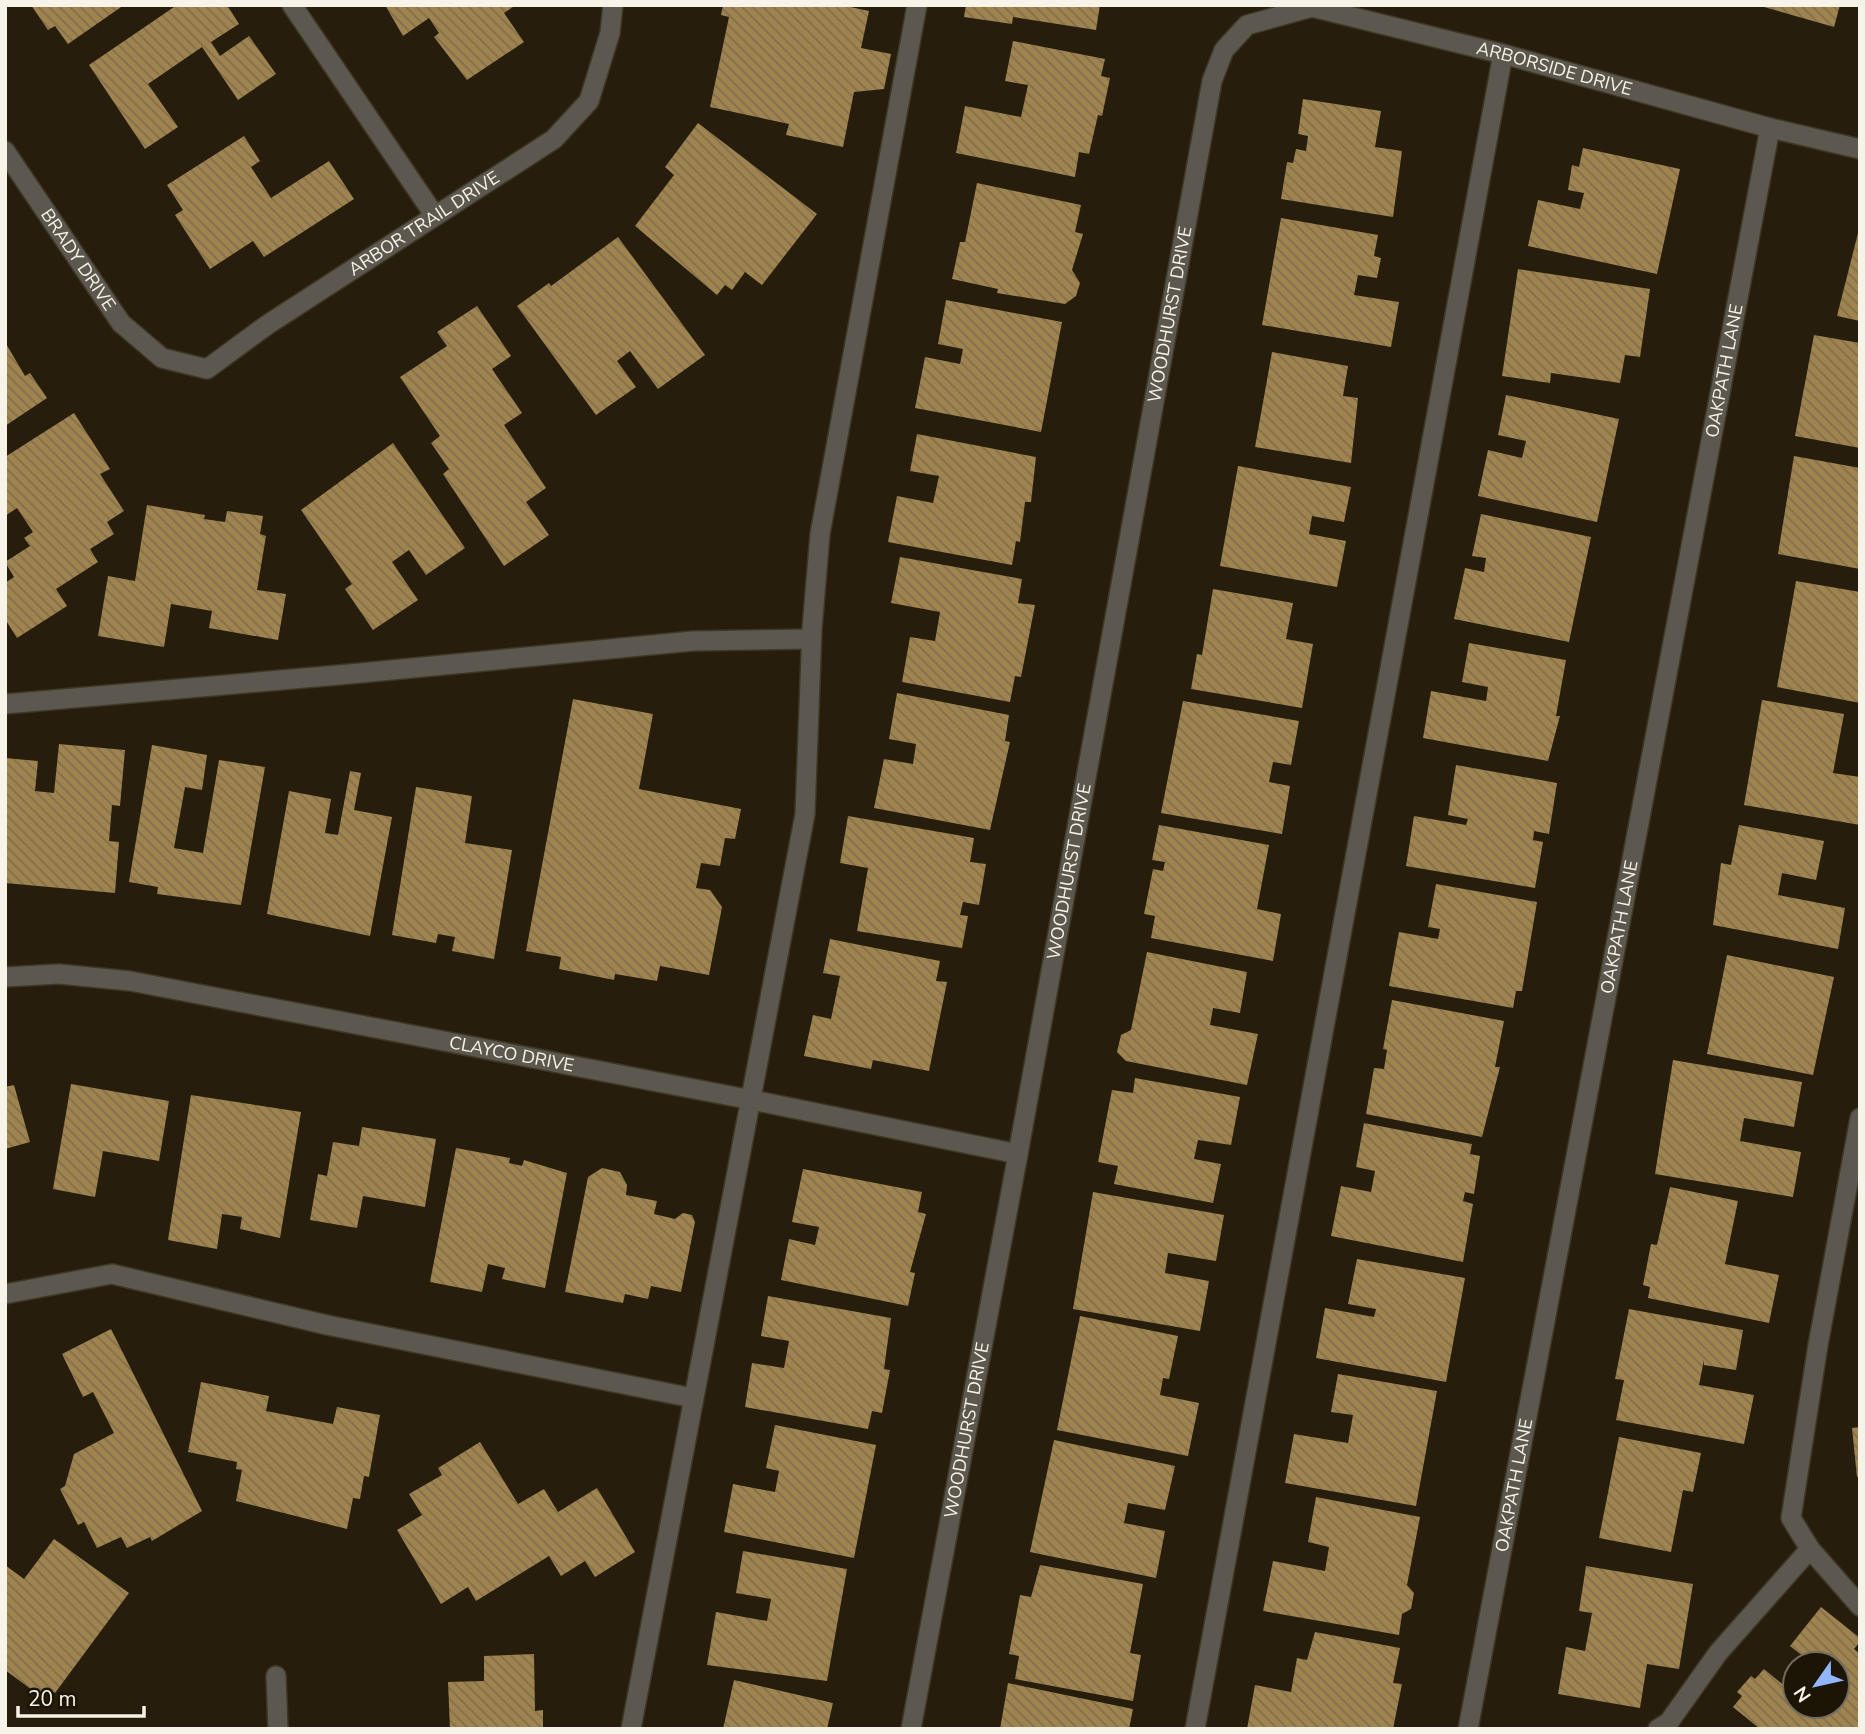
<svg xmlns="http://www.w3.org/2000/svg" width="1865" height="1734" viewBox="0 0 1865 1734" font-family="'Nunito Sans',sans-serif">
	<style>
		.building { fill: url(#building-back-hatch) }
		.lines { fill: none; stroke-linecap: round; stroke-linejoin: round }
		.service-casing { stroke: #3f3726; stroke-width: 22 }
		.minor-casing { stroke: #3f3726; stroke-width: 22 }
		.service { stroke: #5c5850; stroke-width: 19 }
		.minor { stroke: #5c5850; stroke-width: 19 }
		.labels { text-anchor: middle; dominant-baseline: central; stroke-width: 5; stroke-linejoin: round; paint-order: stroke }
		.street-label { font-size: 18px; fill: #f8f3e8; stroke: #1c1404 }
	</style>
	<defs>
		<pattern id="building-back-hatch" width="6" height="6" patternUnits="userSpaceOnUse" patternTransform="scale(1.75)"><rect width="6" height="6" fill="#9f8450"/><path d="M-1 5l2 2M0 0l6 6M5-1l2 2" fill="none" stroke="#816f4c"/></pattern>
	</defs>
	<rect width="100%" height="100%" fill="#261d0c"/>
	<g class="building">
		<polygon points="31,5 124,5 68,44 55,26 48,30"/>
		<polygon points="177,5 227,5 239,24 211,42 220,56 249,36 276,74 238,100 202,47 148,84 178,127 145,149 89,65"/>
		<polygon points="385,5 516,5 504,13 524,42 467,80 434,37 439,33 429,18 403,36"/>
		<polygon points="723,5 841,5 869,11 861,48 891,54 884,89 854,92 843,147 786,135 789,124 710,107 729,17 721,15"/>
		<polygon points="966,5 1100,5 1096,30 1013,17 1012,24 964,17"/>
		<polygon points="1757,5 1840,5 1834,27"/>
		<polygon points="1013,41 1105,59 1101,76 1110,78 1102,116 1098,115 1089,154 1079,152 1075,177 956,153 965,106 1021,117 1028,85 1005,81"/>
		<polygon points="1303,99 1381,111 1375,147 1402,151 1393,217 1281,199 1287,162 1293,163 1296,149 1306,151 1308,136 1298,134"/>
		<polygon points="698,123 817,214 762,285 745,272 732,290 725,285 717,295 635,226 674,175 665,167"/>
		<polygon points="244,136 260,161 251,167 271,198 329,161 354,199 264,257 253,241 210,269 175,215 183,210 167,185"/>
		<polygon points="1583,148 1680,169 1657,274 1528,246 1538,200 1580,209 1584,193 1568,190 1572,165 1579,167"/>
		<polygon points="977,183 1081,205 1075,232 1083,234 1072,270 1080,283 1076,296 1065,304 997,293 998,289 952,279 960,242 965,242"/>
		<polygon points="1281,218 1378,235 1374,256 1381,258 1377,278 1358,275 1354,295 1399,302 1391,347 1262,325"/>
		<polygon points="1859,229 1860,229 1860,321 1837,316"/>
		<polygon points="618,237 705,355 658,389 630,351 617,361 636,387 596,415 517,306 549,283 551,286"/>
		<polygon points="1518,269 1650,289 1640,357 1625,355 1620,383 1551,373 1550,383 1502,376"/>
		<polygon points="946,300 1062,322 1041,432 915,408 925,357 960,364 963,349 938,344"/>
		<polygon points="477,306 511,356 492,369 522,413 504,425 546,488 526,502 549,535 504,566 443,474 449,469 431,443 440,436 400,377 447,346 437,332"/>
		<polygon points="1814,335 1860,343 1860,448 1795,436"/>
		<polygon points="5,342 25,376 30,373 47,398 5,426"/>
		<polygon points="1272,352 1348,366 1343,396 1358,398 1351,463 1255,447"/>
		<polygon points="1506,395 1619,419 1597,522 1478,496 1488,450 1522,458 1526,441 1498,435"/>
		<polygon points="74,413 110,469 100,474 124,511 107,522 114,534 90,549 98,562 56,589 67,606 17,638 5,619 5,583 14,577 5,562 30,546 24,538 33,532 17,508 5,516 5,457"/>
		<polygon points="917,434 1036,457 1031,502 1025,502 1020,542 1016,541 1012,565 888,542 897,496 933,503 939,476 910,471"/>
		<polygon points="393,443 465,548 426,575 409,550 392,562 418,600 373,630 345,589 352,584 301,510"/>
		<polygon points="1794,456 1860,468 1860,569 1778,554"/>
		<polygon points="1238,466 1351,487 1344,522 1312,516 1309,534 1346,541 1337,587 1220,566"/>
		<polygon points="147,505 205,515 204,519 225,522 227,511 263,516 260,534 266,536 257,590 286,594 278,640 209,628 212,611 171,604 164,647 98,636 108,576 135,581"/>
		<polygon points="1481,514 1591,537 1569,642 1454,619 1465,568 1484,572 1486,558 1472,556"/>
		<polygon points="900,557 1022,579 1018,603 1035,605 1021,677 1015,676 1010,702 902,682 910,637 935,641 940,612 891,603"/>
		<polygon points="1796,581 1860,592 1860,703 1777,687"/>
		<polygon points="1213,589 1293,603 1286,639 1313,644 1302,708 1191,689 1197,654 1202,655"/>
		<polygon points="1469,643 1566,660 1556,716 1560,716 1548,761 1423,738 1431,691 1486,701 1488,687 1462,682"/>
		<polygon points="897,693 1009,715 1005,741 1010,742 990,830 874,808 884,759 913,764 916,744 889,739"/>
		<polygon points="573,699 653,714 639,789 741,809 735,839 725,838 720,866 701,863 696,888 710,890 722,907 709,975 660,966 657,981 615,974 614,980 559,969 561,957 526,951"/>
		<polygon points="1762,700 1844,714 1833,773 1860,777 1860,825 1744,805"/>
		<polygon points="1183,701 1299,721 1291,765 1273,762 1269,782 1290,786 1282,834 1161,813"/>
		<polygon points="59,744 125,750 120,806 112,805 109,841 119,842 115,893 5,883 5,758 38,761 35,791 54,793"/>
		<polygon points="152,745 207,755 202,790 185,787 174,848 203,853 219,760 265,767 241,905 157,894 158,887 129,882"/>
		<polygon points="1456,765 1557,783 1549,834 1534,831 1533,840 1543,842 1535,888 1406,866 1414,816 1466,825 1468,819 1448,815"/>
		<polygon points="350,771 361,773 354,810 392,817 370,936 267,914 289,791 331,799 325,833 338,835"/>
		<polygon points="416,787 472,796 465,843 512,850 494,959 452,951 455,937 438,934 436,943 392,935"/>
		<polygon points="848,816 974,838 970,862 986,864 979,905 963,902 960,915 968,916 962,948 857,931 868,868 840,863"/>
		<polygon points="1159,825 1269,845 1257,909 1281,914 1273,961 1151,938 1155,916 1144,914 1153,869 1163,871 1165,862 1152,860"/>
		<polygon points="1739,825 1824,841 1816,880 1782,873 1778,895 1845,908 1838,949 1713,925 1721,863 1731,865"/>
		<polygon points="1436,884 1537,902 1522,991 1516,991 1513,1008 1389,986 1399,932 1438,939 1440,929 1428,927"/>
		<polygon points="830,939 940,961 936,981 947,982 929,1071 873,1060 871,1069 804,1056 813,1015 831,1019 840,976 823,973"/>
		<polygon points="1147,952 1247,972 1240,1013 1213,1008 1210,1025 1258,1034 1247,1085 1126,1061 1117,1052 1121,1035 1131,1030"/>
		<polygon points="1727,955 1834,977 1813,1075 1707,1054"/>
		<polygon points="1392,1000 1504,1021 1495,1067 1500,1067 1482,1137 1366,1114 1374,1068 1384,1069 1387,1050 1383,1049"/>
		<polygon points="1673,1060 1802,1082 1794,1127 1744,1118 1740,1141 1801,1152 1793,1197 1655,1174"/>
		<polygon points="1135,1078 1240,1097 1231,1145 1198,1140 1194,1159 1221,1164 1213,1203 1114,1184 1118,1166 1098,1162 1112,1090 1133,1093"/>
		<polygon points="71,1084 169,1101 159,1161 103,1151 95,1197 53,1189"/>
		<polygon points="14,1085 30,1142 5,1149 5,1087"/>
		<polygon points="191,1095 301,1112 280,1238 240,1229 242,1217 222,1214 217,1249 168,1240"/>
		<polygon points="1364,1123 1472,1144 1470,1154 1480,1156 1474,1194 1465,1192 1463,1201 1473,1204 1463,1262 1331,1236 1341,1186 1371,1192 1375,1171 1356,1167"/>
		<polygon points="362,1127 436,1139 425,1207 363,1196 357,1228 310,1220 318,1174 327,1176 333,1142 359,1146"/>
		<polygon points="456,1148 510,1158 509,1163 522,1166 524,1160 567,1173 545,1288 502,1279 505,1268 488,1264 482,1292 430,1282"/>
		<polygon points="602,1168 620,1172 627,1185 626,1195 657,1201 654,1214 675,1219 683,1213 692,1215 695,1222 681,1292 651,1286 648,1299 625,1294 623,1303 565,1292 588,1177"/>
		<polygon points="803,1169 922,1192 918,1212 926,1214 910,1272 915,1273 908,1306 781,1280 789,1239 815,1245 819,1227 792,1222"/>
		<polygon points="1670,1187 1738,1201 1725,1264 1779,1275 1769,1323 1648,1298 1650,1287 1643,1285 1651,1244 1657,1245"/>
		<polygon points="1093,1192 1224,1215 1216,1261 1168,1253 1165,1273 1209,1281 1200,1331 1073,1309"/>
		<polygon points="1357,1259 1465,1278 1446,1382 1316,1358 1325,1308 1374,1317 1376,1309 1348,1304"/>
		<polygon points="768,1296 891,1318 884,1369 890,1370 882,1413 872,1411 868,1429 745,1407 752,1363 784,1368 789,1341 761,1336"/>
		<polygon points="1629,1309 1743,1330 1736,1370 1704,1365 1704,1360 1699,1385 1754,1395 1744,1444 1616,1420 1624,1380 1615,1379"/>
		<polygon points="1080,1316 1178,1336 1169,1379 1163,1378 1160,1395 1199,1403 1188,1456 1057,1430"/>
		<polygon points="111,1329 202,1511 152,1541 150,1537 127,1548 121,1537 97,1548 84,1522 78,1525 60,1489 65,1486 74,1454 114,1433 93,1392 83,1397 62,1354"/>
		<polygon points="1338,1374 1437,1391 1416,1506 1285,1483 1294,1434 1348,1443 1353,1415 1331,1412"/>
		<polygon points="201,1382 269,1396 266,1411 333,1424 337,1407 380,1415 369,1477 364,1476 360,1499 353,1498 347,1529 236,1501 242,1470 236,1469 237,1462 188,1452"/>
		<polygon points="775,1425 876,1445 854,1558 724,1532 733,1484 775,1492 779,1471 766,1468"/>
		<polygon points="1860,1427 1860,1476 1857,1477 1852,1428"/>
		<polygon points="1619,1437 1701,1453 1693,1492 1683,1490 1671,1552 1599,1538"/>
		<polygon points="1054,1440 1175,1466 1165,1510 1128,1503 1124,1523 1165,1531 1156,1578 1030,1552"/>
		<polygon points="480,1442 518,1504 544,1489 558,1512 597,1488 635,1552 595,1577 585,1561 561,1576 549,1556 476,1601 468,1587 441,1604 397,1530 422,1515 409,1494 442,1475 438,1468"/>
		<polygon points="1316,1497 1420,1517 1407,1585 1414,1593 1411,1609 1402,1614 1399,1635 1263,1611 1273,1561 1325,1571 1329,1547 1308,1542"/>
		<polygon points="54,1539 129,1593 55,1693 48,1689 43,1698 5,1670 5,1565 24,1579"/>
		<polygon points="743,1551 847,1569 827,1681 707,1665 716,1612 767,1621 771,1599 736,1593"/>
		<polygon points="1040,1565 1143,1584 1130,1653 1141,1655 1133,1701 1015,1679 1019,1656 1009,1654 1020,1595 1031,1597"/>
		<polygon points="1586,1566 1693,1584 1679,1669 1647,1664 1640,1708 1558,1694 1566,1647 1585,1651 1592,1613 1579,1611"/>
		<polygon points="1821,1607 1860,1638 1860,1642 1854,1649 1860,1654 1860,1729 1760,1729 1733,1707 1742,1696 1737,1692 1751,1676 1755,1679 1764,1669 1792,1692 1795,1688 1795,1706 1837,1706 1837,1664 1813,1664 1790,1646"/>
		<polygon points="1315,1632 1400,1648 1393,1683 1402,1684 1393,1729 1247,1729 1255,1685 1291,1692 1297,1658 1307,1660"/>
		<polygon points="534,1654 535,1711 543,1710 543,1729 450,1729 448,1682 484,1681 484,1656"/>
		<polygon points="734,1680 833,1703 827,1729 723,1729"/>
		<polygon points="1008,1683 1133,1709 1129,1729 1000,1729"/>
	</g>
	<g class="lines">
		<g class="service-casing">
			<g id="service">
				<polyline points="292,5 435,216"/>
				<polyline points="5,704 350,674 693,641 811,639"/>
				<polyline points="1860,1118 1818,1345 1791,1518 1810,1549 1860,1606"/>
				<polyline points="5,1294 112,1274 327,1325 693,1398"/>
				<polyline points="631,1729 805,814 812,629 820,534 917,5"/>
				<polyline points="1195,1729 1503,54"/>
				<polyline points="1658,1729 1669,1722 1718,1653 1810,1549"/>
			</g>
		</g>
		<g class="minor-casing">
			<g id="minor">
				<path id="s1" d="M5 151 121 323 162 358 207 369 267 325 554 139 589 101 610 33 613 5"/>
				<path id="s2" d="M5 977 59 974 130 981 752 1100 1018 1154"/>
				<polyline points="276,1676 278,1729"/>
				<path id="s3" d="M911 1729 1018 1154 1212 81 1224 50 1247 25 1312 7 1503 54 1770 128 1860 149"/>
				<path id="s4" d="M1468 1729 1770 128"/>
			</g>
		</g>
		<use href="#service" class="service"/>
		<use href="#minor" class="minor"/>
	</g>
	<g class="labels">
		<g class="street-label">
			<text stroke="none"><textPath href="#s3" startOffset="2060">ARBORSIDE DRIVE</textPath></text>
			<text stroke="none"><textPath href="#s1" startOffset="569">ARBOR TRAIL DRIVE</textPath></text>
			<text stroke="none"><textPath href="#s1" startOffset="131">BRADY DRIVE</textPath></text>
			<text stroke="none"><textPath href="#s3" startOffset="1438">WOODHURST DRIVE</textPath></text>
			<text stroke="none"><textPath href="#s4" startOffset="1382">OAKPATH LANE</textPath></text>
			<text stroke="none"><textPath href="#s3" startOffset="872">WOODHURST DRIVE</textPath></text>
			<text stroke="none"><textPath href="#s4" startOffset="816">OAKPATH LANE</textPath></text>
			<text stroke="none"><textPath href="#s2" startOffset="514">CLAYCO DRIVE</textPath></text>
			<text stroke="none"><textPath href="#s3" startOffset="304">WOODHURST DRIVE</textPath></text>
			<text stroke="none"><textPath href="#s4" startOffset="248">OAKPATH LANE</textPath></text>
		</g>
	</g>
	<rect width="1865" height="1734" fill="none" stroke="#f8f3e8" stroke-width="14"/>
	<g transform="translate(1816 1685) rotate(236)"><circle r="33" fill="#1c1404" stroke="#746d5f" stroke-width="2"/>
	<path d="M0-5L12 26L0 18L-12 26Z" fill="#93b7fd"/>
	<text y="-10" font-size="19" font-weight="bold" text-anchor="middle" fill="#f8f3e8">N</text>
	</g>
	<path d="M18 1706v10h126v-10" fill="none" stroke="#f8f3e8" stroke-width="3.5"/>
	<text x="28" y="1706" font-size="21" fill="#f8f3e8" stroke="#1c1404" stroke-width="5" paint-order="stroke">20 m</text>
</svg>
